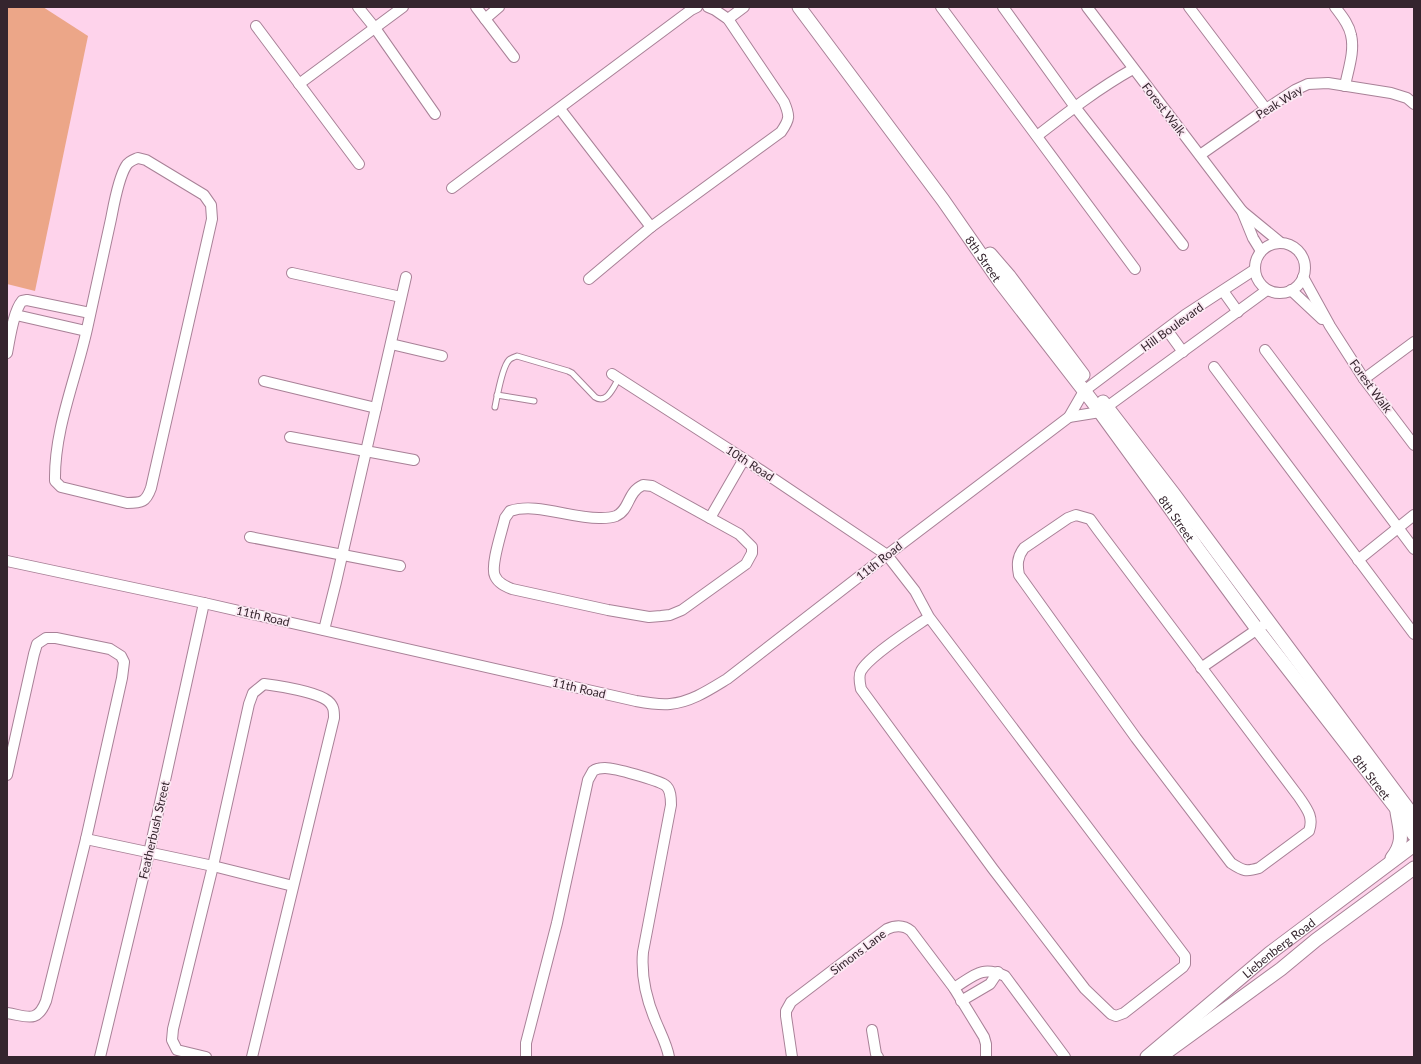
<svg xmlns="http://www.w3.org/2000/svg" width="1421" height="1064" viewBox="0 0 1421 1064" font-family="Lato,sans-serif">
	<style>
		.green { fill: #eca688 }
		.lines { fill: none; stroke-linecap: round; stroke-linejoin: round }
		.service-casing { stroke: #a88197; stroke-width: 7 }
		.minor-casing { stroke: #a88197; stroke-width: 12 }
		.tertiary-casing { stroke: #a88197; stroke-width: 15 }
		.service { stroke: #fff; stroke-width: 5 }
		.minor { stroke: #fff; stroke-width: 10 }
		.tertiary { stroke: #fff; stroke-width: 13 }
		.labels { text-anchor: middle; dominant-baseline: central; stroke-width: 3.5; stroke-linejoin: round; paint-order: stroke }
		.street-label { font-size: 12px; fill: #35252e; stroke: #fbe9f3 }
	</style>
	<rect width="100%" height="100%" fill="#fed3eb"/>
	<polygon class="green" points="7,7 43,7 88,36 35,291 7,284"/>
	<g class="lines">
		<g class="service-casing">
			<g id="service">
				<polyline points="497,395 534,401"/>
				<path d="M495 407C497 397 502 367 509 360 511 358 514 357 517 356L568 371 572 373 595 397C607 405 614 386 619 378"/>
			</g>
		</g>
		<g class="minor-casing">
			<g id="minor">
				<polyline points="358,7 375,28 435,114"/>
				<polyline points="476,7 514,57"/>
				<polyline points="941,7 1135,269"/>
				<polyline points="1003,7 1075,107 1183,245"/>
				<polyline points="1087,7 1242,211 1253,238 1261,251"/>
				<polyline points="1189,7 1266,109"/>
				<path d="M1335 7C1341 15 1349 24 1351 35 1355 51 1348 70 1345 86"/>
				<polyline points="485,19 499,7"/>
				<polyline points="728,19 744,7"/>
				<polyline points="256,26 359,164"/>
				<polyline points="299,84 403,7"/>
				<polyline points="560,109 651,227"/>
				<path d="M1037 136C1068 112 1099 88 1133 69"/>
				<polyline points="1200,155 1266,109 1295,90 1308,84 1328,83 1391,93 1407,98 1414,104"/>
				<path d="M138 158 146 160 204 195 211 205 212 219 151 488C146 502 142 503 127 503L61 487 55 481C54 429 76 379 87 329 95 292 103 256 111 219 114 204 118 179 126 166 129 161 133 160 138 158Z"/>
				<polyline points="452,188 691,10 697,7"/>
				<polyline points="1242,211 1281,243"/>
				<circle cx="1280" cy="268" r="25"/>
				<polyline points="292,273 401,297"/>
				<polyline points="1303,277 1330,326 1364,379 1414,445"/>
				<path d="M589 279 651 227 781 132C790 119 790 116 784 102L728 19 715 10 708 7"/>
				<polyline points="1291,290 1322,319"/>
				<polyline points="1223,291 1238,312"/>
				<polyline points="16,315 86,331"/>
				<polyline points="1167,330 1183,352"/>
				<polyline points="391,344 442,356"/>
				<polyline points="1265,350 1414,549"/>
				<path d="M7 353C10 338 13 312 22 301L27 300 90 313"/>
				<polyline points="1214,367 1414,634"/>
				<path d="M612 374 744 459 887 555 915 591 929 617 1185 956V964L1183 967 1124 1013 1116 1016 1111 1014 1085 989 993 869 861 689C860 684 858 676 861 671 869 656 913 628 929 617"/>
				<polyline points="1364,379 1414,342"/>
				<polyline points="264,381 376,408"/>
				<polyline points="1069,417 1100,412 1267,290"/>
				<polyline points="290,437 414,460"/>
				<path d="M643 485 652 486 739 534 752 547V553L746 564 682 610 670 615 661 616 649 617 608 610 512 589C505 586 498 583 495 576 490 566 502 531 505 518L510 511C537 502 571 519 601 518 606 518 611 518 616 516 630 510 627 492 643 485Z"/>
				<path d="M1076 515 1090 519 1098 530 1299 797C1307 809 1314 817 1309 831L1259 868C1246 872 1243 871 1231 863L1136 738 1019 575C1017 565 1017 557 1024 548L1068 518Z"/>
				<polyline points="710,518 744,459"/>
				<polyline points="250,537 400,566"/>
				<polyline points="1358,560 1414,515"/>
				<path d="M7 561 204 603 636 701C647 703 658 705 670 704 691 702 709 690 727 679L887 555 1069 417 1084 391 1185 315 1254 270"/>
				<polyline points="324,630 336,582 406,277"/>
				<polyline points="1201,668 1262,626"/>
				<path d="M7 775 34 654 37 644 46 638H56L110 649 121 656 124 662 122 678 86 839 46 1001C37 1024 27 1016 7 1013"/>
				<polyline points="86,839 213,866 293,886"/>
				<path d="M954 988C974 976 981 965 1005 976L1065 1057"/>
				<polyline points="961,1001 990,984 998,972"/>
				<polyline points="872,1030 876,1054 878,1057"/>
				<polyline points="100,1057 149,853 204,603"/>
				<path d="M206 1057 177 1050 172 1040 173 1029 213 866 249 704 253 693 264 684C279 686 317 692 328 701 334 706 334 711 334 718L252 1057"/>
				<path d="M526 1057V1043L557 923 588 780 593 771C597 768 601 768 605 768 615 768 657 780 665 785 671 789 671 799 671 805L643 952C641 975 647 1001 656 1022 661 1034 667 1045 669 1057"/>
				<path d="M792 1057 786 1016V1011L791 1002 887 929C896 925 904 925 911 931L954 988 984 1037 986 1044V1057"/>
			</g>
		</g>
		<g class="tertiary-casing">
			<g id="tertiary">
				<path id="s1" d="M799 7 943 200 1000 282 1092 401 1172 511 1196 546 1257 629 1396 808 1414 835"/>
				<polyline points="990,254 1009,276 1083,375"/>
				<polyline points="1103,402 1173,493 1414,817"/>
				<path d="M1392 858C1405 842 1400 831 1397 812"/>
				<path id="s2" d="M1147 1057 1270 953 1414 845"/>
				<polyline points="1160,1057 1281,969 1316,940 1414,868"/>
			</g>
		</g>
		<use href="#service" class="service"/>
		<use href="#minor" class="minor"/>
		<use href="#tertiary" class="tertiary"/>
	</g>
	<g class="labels">
		<g class="street-label">
			<text transform="translate(1279 102) rotate(-32)">Peak Way</text>
			<text transform="translate(1164 109) rotate(52)">Forest Walk</text>
			<text stroke="none"><textPath href="#s1" startOffset="312">8th Street</textPath></text>
			<text transform="translate(1172 327) rotate(-36)">Hill Boulevard</text>
			<text transform="translate(1371 386) rotate(54)">Forest Walk</text>
			<text transform="translate(750 463) rotate(33)">10th Road</text>
			<text stroke="none"><textPath href="#s1" startOffset="636">8th Street</textPath></text>
			<text transform="translate(879 561) rotate(-38)">11th Road</text>
			<text transform="translate(263 616) rotate(13)">11th Road</text>
			<text transform="translate(579 688) rotate(13)">11th Road</text>
			<text stroke="none"><textPath href="#s1" startOffset="960">8th Street</textPath></text>
			<text transform="translate(154 830) rotate(-77)">Featherbush Street</text>
			<text stroke="none"><textPath href="#s2" startOffset="171">Liebenberg Road</textPath></text>
			<text transform="translate(858 952) rotate(-37)">Simons Lane</text>
		</g>
	</g>
	<rect width="1421" height="1064" fill="none" stroke="#35252e" stroke-width="16"/>
</svg>
